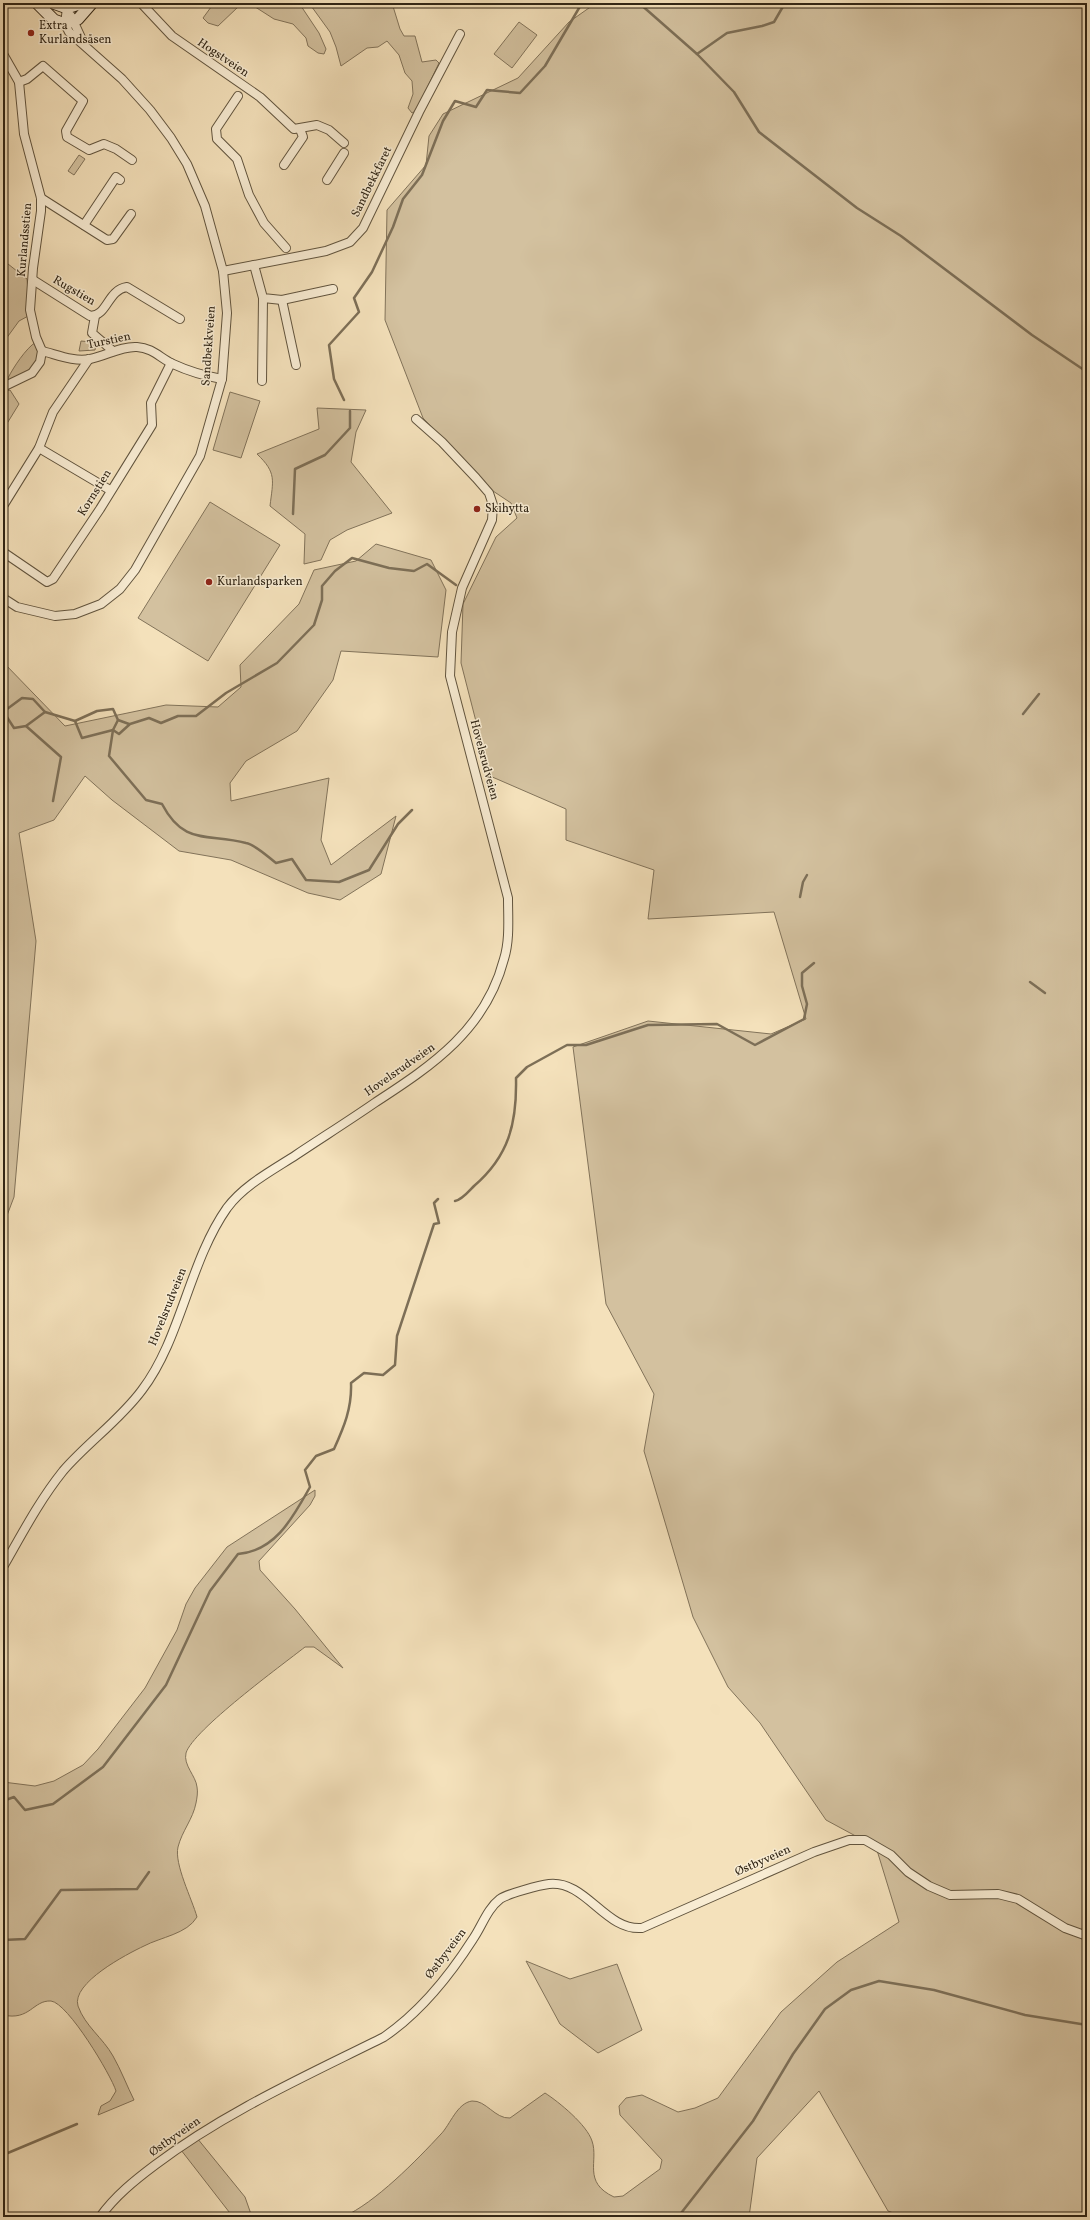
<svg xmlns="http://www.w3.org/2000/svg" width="1090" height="2220" viewBox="0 0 1090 2220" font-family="Vollkorn,serif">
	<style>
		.green { fill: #d3c19f; stroke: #82735a }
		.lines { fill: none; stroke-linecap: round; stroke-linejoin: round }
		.stream { stroke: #7d6f57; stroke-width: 2.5 }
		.minor-casing { stroke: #61543e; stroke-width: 10 }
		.secondary-casing { stroke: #302515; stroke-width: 13 }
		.minor { stroke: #f8ecd3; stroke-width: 8 }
		.secondary { stroke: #f8ecd3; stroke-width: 11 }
		.poi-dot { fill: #8f2418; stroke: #f8ecd3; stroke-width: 1.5 }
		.labels { text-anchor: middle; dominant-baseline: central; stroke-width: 3; stroke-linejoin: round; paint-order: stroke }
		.poi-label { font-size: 12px; fill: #302515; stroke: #f8ecd3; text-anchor: start }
		.street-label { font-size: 12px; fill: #302515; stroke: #f8ecd3 }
	</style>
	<rect width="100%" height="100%" fill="#f4e1bb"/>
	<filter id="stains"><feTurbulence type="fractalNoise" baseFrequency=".005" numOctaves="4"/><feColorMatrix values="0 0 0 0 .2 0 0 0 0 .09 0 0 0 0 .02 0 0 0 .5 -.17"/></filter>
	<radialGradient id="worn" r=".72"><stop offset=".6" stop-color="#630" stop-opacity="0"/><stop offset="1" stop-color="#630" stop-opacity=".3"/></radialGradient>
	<g class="green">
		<polygon points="214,3 247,3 238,7 218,26 208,23 203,18"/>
		<polygon points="249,3 299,3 319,33 326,49 324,54 318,53 308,46 306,38 293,24 274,19"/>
		<polygon points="309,3 392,3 400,29 404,36 415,36 422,62 436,60 439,63 416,111 412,113 408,108 413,94 412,81 405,73 399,55 387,41 378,47 367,48 341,66 336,47 330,32"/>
		<path d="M596 3H1087V2217H904L888 2211 819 2091 757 2158 749 2217H343C375 2203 417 2160 441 2134 450 2125 457 2103 472 2101 486 2100 495 2119 510 2118L545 2093C559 2102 587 2125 592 2141 599 2161 582 2182 614 2197L623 2196 660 2169 662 2160 620 2115 619 2106 626 2098 642 2095 678 2112 695 2108 718 2098 781 2012 837 1962 899 1922 876 1847 826 1820 760 1723 728 1687 693 1617 644 1451 654 1394 606 1304 573 1047 648 1021 771 1034 806 1019 774 912 648 919 654 870 566 840V809L490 776 461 663 463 604 496 537 517 518 511 503 493 491 423 418 385 320 387 210 426 165 429 136 443 114 518 78 569 22Z"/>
		<polygon points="519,22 537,35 512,68 494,54"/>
		<polygon points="79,155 85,159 74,175 68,171"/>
		<polygon points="3,260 27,279 30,315 19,321 3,343"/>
		<polygon points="81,341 92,342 91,345 96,346 95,350 79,351"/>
		<path d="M36 342 40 358 30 369 9 383 8 378C13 368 26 348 36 342Z"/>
		<polygon points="10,390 19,404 3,430 3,392"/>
		<polygon points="230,392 260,401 241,458 213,450"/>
		<path d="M317 408 366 410 356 432 351 462 392 513 347 530 330 540 321 560 304 564 305 534 270 506C273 480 277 473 257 454L319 429Z"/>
		<polygon points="210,502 280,545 208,661 138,618"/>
		<polygon points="376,544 431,560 446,590 438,657 341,651 333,680 297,731 246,761 230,783 231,801 329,778 321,840 331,865 396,816 381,874 340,900 308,893 231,860 179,851 112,800 85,776 54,820 19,833 36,941 14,1197 3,1226 3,662 65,726 166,705 218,707 241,687 240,665 299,604 314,570 356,561"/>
		<path d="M315 1490V1496L310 1505 259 1561 260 1570 295 1609 343 1668 314 1647H305C282 1665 193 1730 186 1753 183 1765 196 1776 197 1787 198 1792 197 1798 196 1803 193 1819 182 1831 178 1847 174 1864 192 1899 197 1917 187 1934 161 1937 144 1946 127 1954 71 1983 78 2006 85 2026 103 2038 113 2056 121 2070 127 2086 134 2100L98 2115 101 2106 110 2101 116 2091C111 2075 68 2003 51 2001 33 2000 30 2021 3 2015V1782L35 1786 54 1781 83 1765 98 1749 145 1688 177 1630 186 1604 195 1588 227 1547Z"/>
		<polygon points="526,1961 570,1979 617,1964 642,2030 598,2053 560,2024"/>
		<polygon points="197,2138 245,2197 252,2217 233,2217 181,2150"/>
	</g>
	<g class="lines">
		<g class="stream">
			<polyline points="639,3 697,54 734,92 759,132 857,208 901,236 1032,335 1087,372"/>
			<polyline points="697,54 727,33 762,26 774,22 785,3"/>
			<polyline points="344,400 334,379 329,345 359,312 354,298 372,272 393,227 403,199 422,175 443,121 455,101 476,107 487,90 520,93 545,66 582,3"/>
			<polyline points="293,514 295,469 325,455 350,428 350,411"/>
			<polyline points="3,711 14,728 26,726 45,712 75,721 82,738 113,730 119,734 130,724 149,718 161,723 178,716 196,716 226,693 277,663 314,625 322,600 322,586 335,571 352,558 389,568 414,571 427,564 456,585"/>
			<polyline points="3,712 22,698 33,699 45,712"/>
			<polyline points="1023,714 1039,694"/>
			<path d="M118 720 113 730 109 756 146 800 162 804C184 846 207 833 246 843 256 845 268 857 276 863L292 859 306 880 339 882 369 870 398 824 412 810"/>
			<polyline points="75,721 97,711 113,709 118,720 129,724"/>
			<polyline points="26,726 61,757 53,801"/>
			<polyline points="800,897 803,882 807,875"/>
			<polyline points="1030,982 1045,993"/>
			<path d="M455 1201C462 1200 469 1191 474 1186 509 1156 517 1123 516 1078L527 1067 567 1045H586L648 1025 717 1024 755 1045 804 1019 807 1004 802 986V973L814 963"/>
			<path d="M3 1801 14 1797 25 1810 53 1804 103 1767 166 1685 210 1591 238 1554C276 1551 293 1517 310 1487L305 1470 316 1456 334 1449C344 1427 352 1408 351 1383L364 1373 383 1375 395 1365 397 1336 434 1224 439 1223 434 1203 438 1199"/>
			<polyline points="3,1940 25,1939 61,1890 137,1889 149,1872"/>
			<polyline points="3,2155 77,2124"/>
			<polyline points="678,2217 753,2121 793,2054 825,2009 851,1990 879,1981 934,1990 1025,2015 1087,2025"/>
		</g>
		<g class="minor-casing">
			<g id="minor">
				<polyline points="141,3 172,36 260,97 294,129 317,125 329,130 344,143"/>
				<polyline points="3,5 5,3"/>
				<polyline points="71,16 84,44"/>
				<polyline points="3,54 19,82 24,134 41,198 41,211 33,268 30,310 36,337 42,351 40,362 32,373 3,387"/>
				<polyline points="19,82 27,79 43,66 83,101 66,131 67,137 89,150 104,144 116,149 132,160"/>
				<polyline points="238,96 216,129 217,139 237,159 249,195 264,223 286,248"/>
				<polyline points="284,165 303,137 300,129"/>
				<polyline points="327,180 344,153"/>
				<polyline points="41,198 107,240 113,239 131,214"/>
				<polyline points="84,225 116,177 120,180"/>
				<polyline points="254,265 263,298 282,300 333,289"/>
				<polyline points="223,271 326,251 350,242 363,228 419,112 460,34"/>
				<path d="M33 280 90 316C108 316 107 290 127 287L180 319"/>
				<polyline points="282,300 296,365"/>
				<polyline points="95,316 92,333 113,351"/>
				<path d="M42 351C58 355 74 362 90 359 106 356 121 346 137 347 153 348 160 358 173 364 188 371 205 376 222 379"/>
				<polyline points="262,381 263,298"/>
				<polyline points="39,448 110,490"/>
				<polyline points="3,506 39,448 53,412 89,359"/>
				<polyline points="3,552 47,582 53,579 100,509 152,425 151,403 171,363"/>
				<polyline points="3,598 17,607 55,616 75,614 101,604 120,589 135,570 200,456 222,379 227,313 223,271 205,206 187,164 171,138 150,110 122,79 69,32 65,24 67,8"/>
				<path d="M3 1567C22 1534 39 1501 63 1471 87 1443 120 1420 142 1390 181 1339 189 1262 227 1208 244 1185 273 1170 296 1155 323 1137 350 1120 376 1102 433 1065 486 1029 504 959 510 940 508 918 508 898L450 676 452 632 462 588 492 520 493 505 489 493 476 478 442 442 416 419"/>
				<path d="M100 2217C115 2196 135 2180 155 2165 225 2112 306 2076 384 2037 419 2013 450 1975 473 1939 482 1926 487 1909 500 1899 507 1894 540 1885 549 1884 586 1880 605 1931 642 1928L814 1852 849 1840H865L891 1855 908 1872 929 1886 950 1895 998 1894 1018 1899 1065 1928 1087 1936"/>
			</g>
		</g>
		<g class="secondary-casing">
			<g id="secondary">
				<polyline points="37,3 54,20 65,24 78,19 92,3"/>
				<polyline points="53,3 67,8 82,3"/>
			</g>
		</g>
		<use href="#minor" class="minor"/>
		<use href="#secondary" class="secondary"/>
	</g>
	<g class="poi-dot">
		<circle cx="31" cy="33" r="4"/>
		<circle cx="477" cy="509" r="4"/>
		<circle cx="209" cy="582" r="4"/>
	</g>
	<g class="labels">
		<g class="poi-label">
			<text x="39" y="26">Extra<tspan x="39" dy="14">Kurlandsåsen</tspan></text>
			<text x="485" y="509">Skihytta</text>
			<text x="217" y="582">Kurlandsparken</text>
		</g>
		<g class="street-label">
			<text transform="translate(223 58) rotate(34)">Hogstveien</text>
			<text transform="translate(372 182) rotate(-64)">Sandbekkfaret</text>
			<text transform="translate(25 240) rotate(-85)">Kurlandsstien</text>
			<text transform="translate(74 291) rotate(30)">Rugstien</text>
			<text transform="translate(109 341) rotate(-12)">Turstien</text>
			<text transform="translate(209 346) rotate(-86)">Sandbekkveien</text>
			<text transform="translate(95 493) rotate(-58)">Kornstien</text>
			<text transform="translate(484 760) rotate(75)">Hovelsrudveien</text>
			<text transform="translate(400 1070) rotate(-35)">Hovelsrudveien</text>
			<text transform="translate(168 1307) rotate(-68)">Hovelsrudveien</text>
			<text transform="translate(763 1861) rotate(-24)">Østbyveien</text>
			<text transform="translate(446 1954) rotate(-53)">Østbyveien</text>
			<text transform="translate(175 2137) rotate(-35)">Østbyveien</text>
		</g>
	</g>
	<rect width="1090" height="2220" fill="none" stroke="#f4e1bb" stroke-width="16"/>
	<rect x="4" y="4" width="1082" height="2212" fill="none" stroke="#302515" stroke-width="2"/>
	<rect x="8" y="8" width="1074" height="2204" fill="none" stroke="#302515"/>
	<rect width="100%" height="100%" filter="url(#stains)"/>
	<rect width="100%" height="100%" fill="url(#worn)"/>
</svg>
